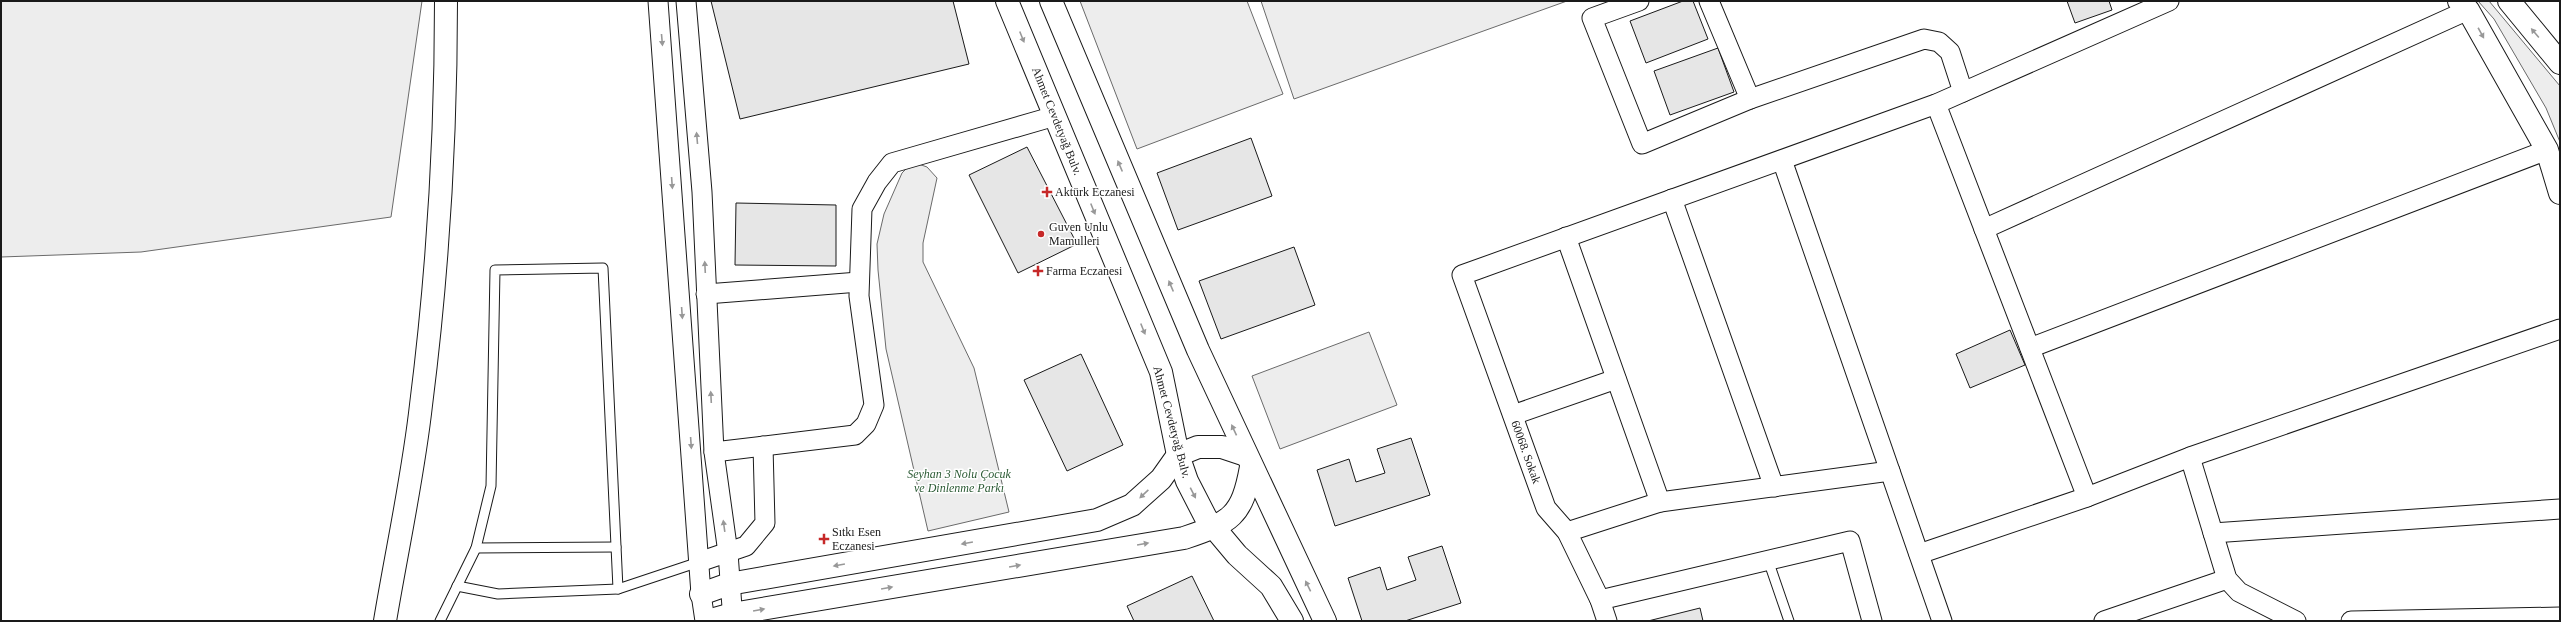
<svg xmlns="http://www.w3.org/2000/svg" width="2561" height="622" viewBox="0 0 2561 622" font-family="'Times New Roman',serif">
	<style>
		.built { fill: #ededed; stroke: #6a6a6a }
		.building { fill: #e6e6e6; stroke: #1a1a1a }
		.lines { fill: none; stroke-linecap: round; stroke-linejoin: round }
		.service-casing { stroke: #1a1a1a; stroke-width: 11 }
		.minor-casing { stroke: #1a1a1a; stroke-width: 21 }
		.tertiary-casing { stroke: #1a1a1a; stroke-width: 24 }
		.secondary-casing { stroke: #1a1a1a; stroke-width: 24 }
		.primary-casing { stroke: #1a1a1a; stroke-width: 24 }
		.service { stroke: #fff; stroke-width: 9 }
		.minor { stroke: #fff; stroke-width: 19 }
		.tertiary { stroke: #fff; stroke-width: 22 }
		.secondary { stroke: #fff; stroke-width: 22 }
		.primary { stroke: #fff; stroke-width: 22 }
		.oneway { fill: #989898 }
		.poi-dot { fill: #c62828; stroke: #fff; stroke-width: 1.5 }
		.labels { text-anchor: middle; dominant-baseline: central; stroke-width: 3; stroke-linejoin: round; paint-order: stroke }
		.street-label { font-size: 12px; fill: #1a1a1a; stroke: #fff }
		.poi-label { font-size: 12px; fill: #1a1a1a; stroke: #fff; text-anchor: start }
		.park-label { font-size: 12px; font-style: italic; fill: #2b5a34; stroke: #fff }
	</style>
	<rect width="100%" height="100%" fill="#fff"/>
	<g class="built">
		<polygon points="1,1 422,1 391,217 141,252 1,257"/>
		<polygon points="1080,1 1247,1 1283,94 1137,149"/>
		<polygon points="1261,1 1567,1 1294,99"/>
		<polygon points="2478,1 2489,1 2560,86 2560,142 2546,108 2494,19"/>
		<polygon points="913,162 927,167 937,178 923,243 923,262 974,368 1009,512 928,531 886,349 878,270 877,244 884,214 902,173"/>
		<polygon points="1369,332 1397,405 1280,449 1252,376"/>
	</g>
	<g class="building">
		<polygon points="711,1 953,1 969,64 740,119"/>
		<polygon points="1683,1 1693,1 1708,39 1646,63 1630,21"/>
		<polygon points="2067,1 2109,1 2112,10 2075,23"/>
		<polygon points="1718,48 1734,92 1670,115 1654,71"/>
		<polygon points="1251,138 1272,196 1178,230 1157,173"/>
		<polygon points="1027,147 1077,244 1018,273 969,175"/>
		<polygon points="736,203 836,205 836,266 735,265"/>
		<polygon points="1294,247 1315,305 1221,339 1199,281"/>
		<polygon points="2010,330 2025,365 1970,388 1956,354"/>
		<polygon points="1081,354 1123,445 1067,471 1024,380"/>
		<polygon points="1411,438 1430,495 1335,526 1317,470 1349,459 1356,482 1385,473 1377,449"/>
		<polygon points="1442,546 1461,603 1405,621 1362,621 1348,578 1380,567 1387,590 1416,580 1408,557"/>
		<polygon points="1192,576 1214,621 1134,621 1127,606"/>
		<polygon points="1700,608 1703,621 1648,621"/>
	</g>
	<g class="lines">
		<g class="service-casing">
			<g id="service">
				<polyline points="476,548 616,547"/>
				<polyline points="1768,560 1789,621"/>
				<polyline points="457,586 498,594 618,589 699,562"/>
				<polyline points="440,621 476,548 491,486 495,270 603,268 618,589"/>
			</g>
		</g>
		<g class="minor-casing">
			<g id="minor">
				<polyline points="658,1 701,594 705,621"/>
				<polyline points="686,1 702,192 714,452 728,553 733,621"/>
				<polyline points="1639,1 1592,18 1642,144 1750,99 1924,39 1939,42 1950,52 1963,92"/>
				<polyline points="1709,1 1750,99"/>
				<polyline points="1936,104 2087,497"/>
				<polyline points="1782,160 1942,621"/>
				<polyline points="1672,199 1774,487"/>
				<polyline points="1984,229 2468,10"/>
				<polyline points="1566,237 1660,502"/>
				<polyline points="706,294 859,282"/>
				<polyline points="2030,348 2547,150"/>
				<polyline points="1513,415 1616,379"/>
				<polyline points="714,452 855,435 866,424 874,405 859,296 862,209 877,182 892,163 1055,116"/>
				<polyline points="2190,457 2227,579 2239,592 2296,621"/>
				<polyline points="1567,532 1660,502 1890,471"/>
				<polyline points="2213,533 2560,509"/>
				<polyline points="1919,554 2087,497 2190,457 2560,329"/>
				<polyline points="699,562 746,546 765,523 763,446"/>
				<polyline points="1600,600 1850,541 1872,621"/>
				<polyline points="1607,621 1600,600 1567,532 1546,508 1462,275 1936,104 2169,1"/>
				<polyline points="2104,621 2227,579"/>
				<polyline points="2351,621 2560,617"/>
			</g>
		</g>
		<g class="tertiary-casing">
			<g id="tertiary">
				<polyline points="1007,1 1161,372 1178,455 1187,481 1206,518 1237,555 1271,586 1292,621"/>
				<polyline points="1051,1 1198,350 1325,621"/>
				<polyline points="701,594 729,584 1097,520 1132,505 1161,479 1178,455 1198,447 1222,447 1246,455"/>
				<path d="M707 621 732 614 1184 538C1231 522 1242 517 1251 467"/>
			</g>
		</g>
		<g class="secondary-casing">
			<path id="secondary" d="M385 621C397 549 413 477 421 405 438 271 446 136 446 1"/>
		</g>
		<g class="primary-casing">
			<g id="primary">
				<polyline points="2459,1 2468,10 2547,150 2560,193"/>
				<polyline points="2509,1 2560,63"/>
			</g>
		</g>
		<use href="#service" class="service"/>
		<use href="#minor" class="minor"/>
		<use href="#tertiary" class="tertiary"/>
		<use href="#secondary" class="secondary"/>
		<use href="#primary" class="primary"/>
	</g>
	<defs><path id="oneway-solid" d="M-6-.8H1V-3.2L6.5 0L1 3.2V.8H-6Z"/></defs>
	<g class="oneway">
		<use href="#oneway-solid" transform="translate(2481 33) rotate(61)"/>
		<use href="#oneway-solid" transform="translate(2535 33) rotate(-130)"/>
		<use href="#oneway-solid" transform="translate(1022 37) rotate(68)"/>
		<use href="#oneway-solid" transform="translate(662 40) rotate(85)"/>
		<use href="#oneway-solid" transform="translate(697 138) rotate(-95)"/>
		<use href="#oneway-solid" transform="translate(1120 166) rotate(-113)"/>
		<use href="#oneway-solid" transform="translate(672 183) rotate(86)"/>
		<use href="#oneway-solid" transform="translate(1093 209) rotate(68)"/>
		<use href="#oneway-solid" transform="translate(705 267) rotate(-93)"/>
		<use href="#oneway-solid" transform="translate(1171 286) rotate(-113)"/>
		<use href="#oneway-solid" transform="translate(682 313) rotate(86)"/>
		<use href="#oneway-solid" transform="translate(1143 329) rotate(68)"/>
		<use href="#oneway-solid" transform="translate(711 397) rotate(-93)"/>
		<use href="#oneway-solid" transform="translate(1234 430) rotate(-115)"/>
		<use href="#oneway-solid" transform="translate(691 443) rotate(86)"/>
		<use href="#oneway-solid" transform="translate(1193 493) rotate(63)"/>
		<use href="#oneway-solid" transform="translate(1144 494) rotate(137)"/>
		<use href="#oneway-solid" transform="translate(724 526) rotate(-98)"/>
		<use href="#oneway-solid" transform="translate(967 543) rotate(170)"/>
		<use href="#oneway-solid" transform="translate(1143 544) rotate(-10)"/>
		<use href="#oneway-solid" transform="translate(839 565) rotate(170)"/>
		<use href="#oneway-solid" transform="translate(1015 566) rotate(-10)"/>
		<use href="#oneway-solid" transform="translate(1308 586) rotate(-116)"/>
		<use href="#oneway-solid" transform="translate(887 588) rotate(-10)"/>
		<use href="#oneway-solid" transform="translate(759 610) rotate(-10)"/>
	</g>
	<g class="poi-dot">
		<path d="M1045 186h4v4h4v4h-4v4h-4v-4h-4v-4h4z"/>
		<circle cx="1041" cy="234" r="4"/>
		<path d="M1036 265h4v4h4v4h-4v4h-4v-4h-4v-4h4z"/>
		<path d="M822 533h4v4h4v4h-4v4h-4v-4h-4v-4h4z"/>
	</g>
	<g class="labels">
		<g class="street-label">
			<text transform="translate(1057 121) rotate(68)">Ahmet Cevdetyağ Bulv.</text>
			<text transform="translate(1172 422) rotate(75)">Ahmet Cevdetyağ Bulv.</text>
			<text transform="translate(1526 452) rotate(70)">60068. Sokak</text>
		</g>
		<g class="poi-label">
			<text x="1055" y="192">Aktürk Eczanesi</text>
			<text x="1049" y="227">Guven Unlu<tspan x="1049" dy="14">Mamulleri</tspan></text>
			<text x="1046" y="271">Farma Eczanesi</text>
			<text x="832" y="532">Sıtkı Esen<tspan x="832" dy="14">Eczanesi</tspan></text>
		</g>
		<g class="park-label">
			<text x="959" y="474">Seyhan 3 Nolu Çocuk<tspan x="959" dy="14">ve Dinlenme Parkı</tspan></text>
		</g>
	</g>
	<rect width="2561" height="622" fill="none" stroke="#1a1a1a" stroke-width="4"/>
</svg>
